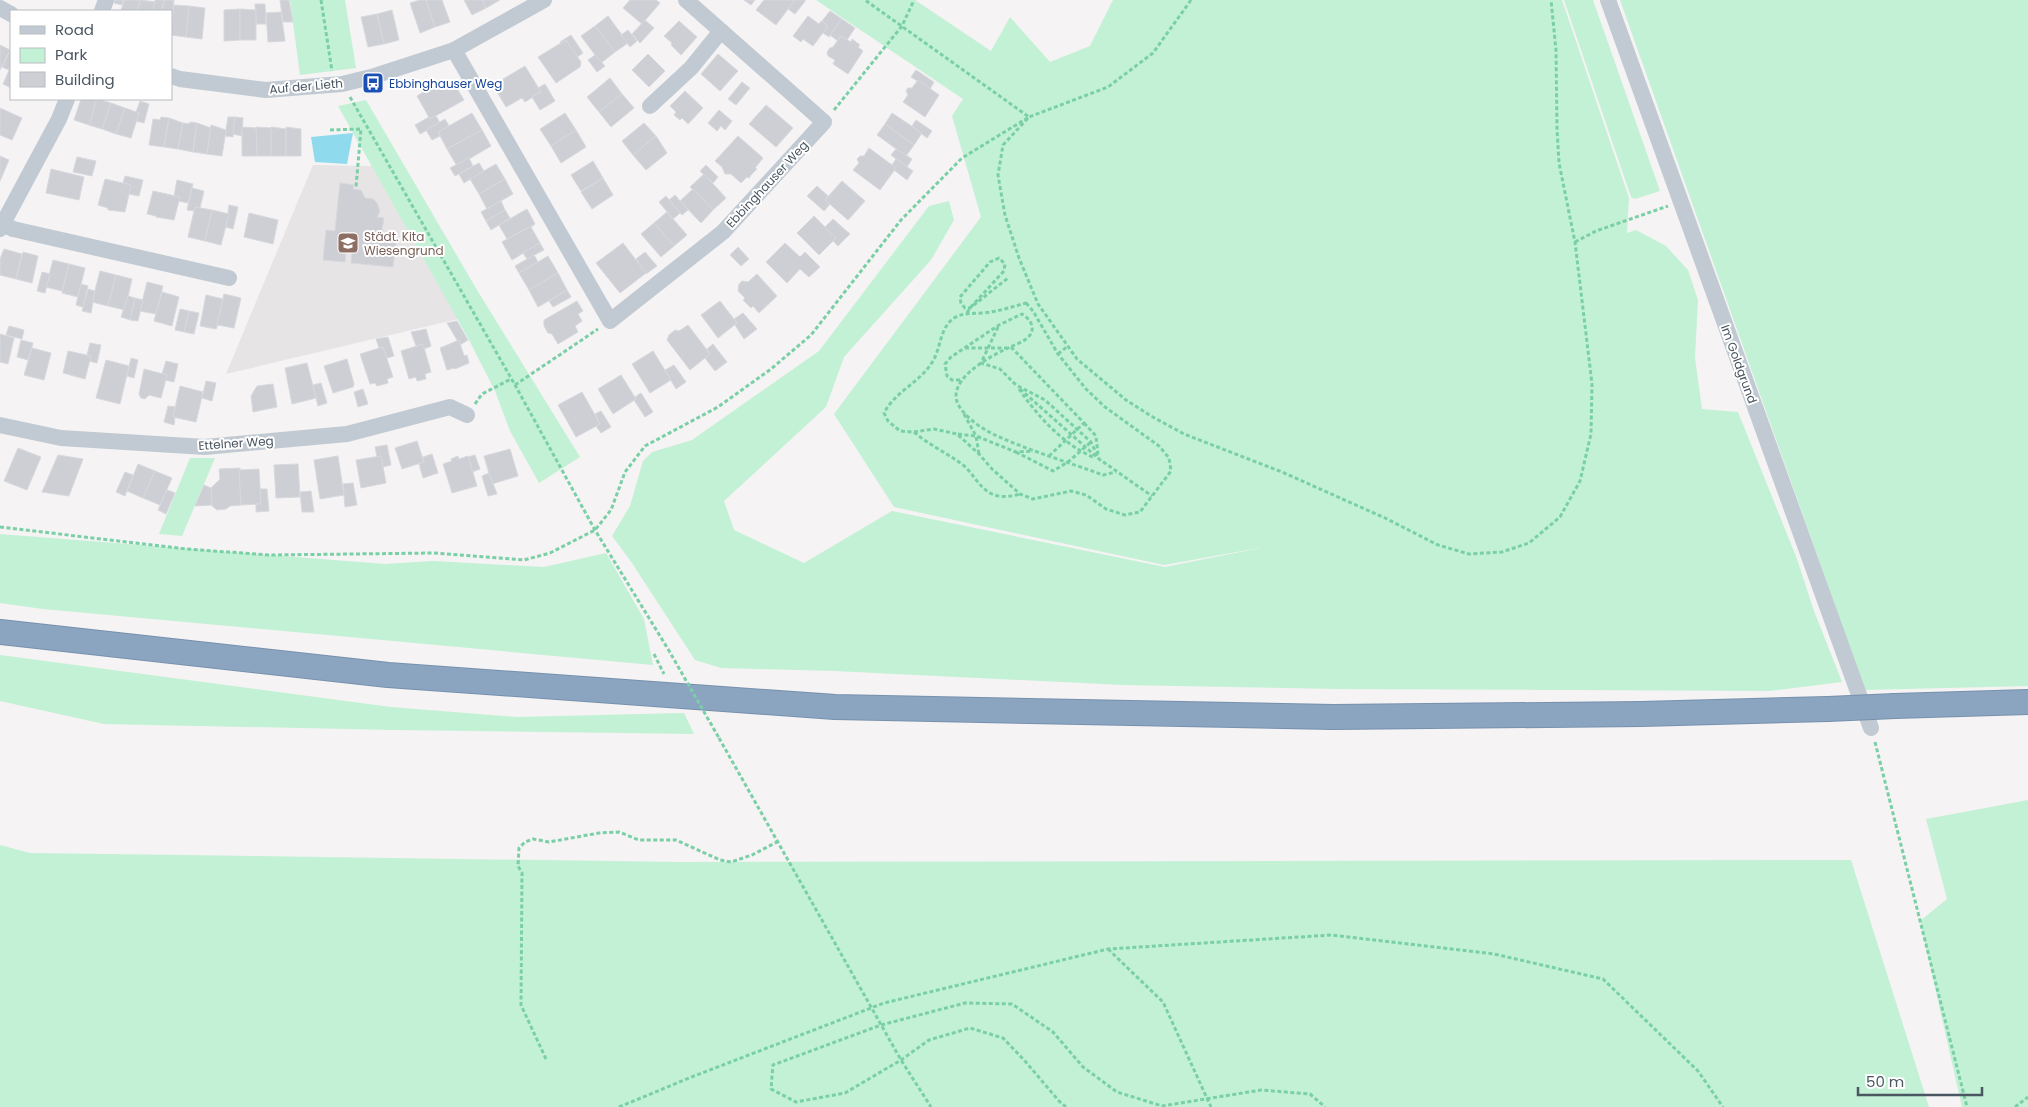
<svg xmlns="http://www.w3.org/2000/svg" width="2028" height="1107" viewBox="0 0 2028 1107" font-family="Poppins,sans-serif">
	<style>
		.education { fill: #e6e4e5 }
		.green { fill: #c3f1d5 }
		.water { fill: #90daee }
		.building { fill: #cdcfd5; stroke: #d7d9de }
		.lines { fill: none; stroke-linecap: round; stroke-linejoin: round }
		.highway-casing { stroke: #7690ad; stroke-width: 26 }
		.path { stroke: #7ad0a6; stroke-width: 3; stroke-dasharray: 4 2.5; stroke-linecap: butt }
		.minor { stroke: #c1cad2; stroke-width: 16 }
		.highway { stroke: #8ba5c1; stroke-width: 24 }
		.highway-bridge-casing { stroke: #7690ad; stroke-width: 26; stroke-linecap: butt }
		.path-bridge { stroke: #7ad0a6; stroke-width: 3; stroke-dasharray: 4 2.5; stroke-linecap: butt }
		.highway-bridge { stroke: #8ba5c1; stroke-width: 24 }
		.labels { text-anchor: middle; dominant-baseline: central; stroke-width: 4; stroke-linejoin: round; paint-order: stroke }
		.transit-label { font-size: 12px; fill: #164399; stroke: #fff; text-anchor: start }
		.street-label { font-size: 12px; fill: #4a5661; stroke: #fff }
		.education-label { font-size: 12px; fill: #785e54; stroke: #fff; text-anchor: start }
	</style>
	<rect width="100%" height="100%" fill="#f5f3f3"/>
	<polygon class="education" points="313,165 372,166 458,319 226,374"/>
	<g class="green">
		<polygon points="290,0 345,0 356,68 300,75"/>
		<polygon points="816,0 915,0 991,51 1010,17 1050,62 1090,46 1113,0 1562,0 1629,198 1627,233 1636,230 1666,246 1688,270 1698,300 1695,358 1702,409 1738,412 1797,559 1814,611 1842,682 1769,691 1338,689 1123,685 835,671 721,668 695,660 632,563 612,536 630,506 643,461 652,452 692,440 819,351 929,206 949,201 954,220 931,260 844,357 826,407 724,501 734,530 804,563 892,511 1165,567 1265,547 1164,565 894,507 834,414 981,217 952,116 963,99"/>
		<polygon points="1564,0 1593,0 1660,191 1635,199 1631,197"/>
		<polygon points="1620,0 2028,0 2028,686 1865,690"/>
		<polygon points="366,100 477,290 580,457 539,483 510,431 495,391 468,338 338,106"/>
		<polygon points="190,458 215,458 182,536 159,534"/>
		<polygon points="0,534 385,564 433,561 544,567 606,553 644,619 653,665 43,609 0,603"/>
		<polygon points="0,655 391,707 517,717 684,713 694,734 395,730 104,724 0,701"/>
		<polygon points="2028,800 2028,1107 1962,1107 1920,921 1947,899 1926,819"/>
		<polygon points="0,845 30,853 681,862 1851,860 1929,1107 0,1107"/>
	</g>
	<polygon class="water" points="353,133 347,164 315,162 311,137"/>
	<g class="building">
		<polygon points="115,0 123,0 122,5 114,3"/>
		<polygon points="124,0 140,0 137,11 121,11"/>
		<polygon points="140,0 156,2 153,11 137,11"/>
		<polygon points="155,0 164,0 162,11 153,11"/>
		<polygon points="164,0 174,0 172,18 171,11 162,11"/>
		<polygon points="280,0 289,0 293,22 283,22"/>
		<polygon points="420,0 426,0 435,27 420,33 410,3"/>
		<polygon points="426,0 442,0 450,22 435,27"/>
		<polygon points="464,0 482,0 486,8 472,15"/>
		<polygon points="482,0 500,0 486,8"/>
		<polygon points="630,0 656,0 660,3 642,24 623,8"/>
		<polygon points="744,0 755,0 751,5"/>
		<polygon points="764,0 795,0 776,25 756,10"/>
		<polygon points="795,0 806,0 795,14 788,9"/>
		<polygon points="255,4 265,4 266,24 256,24"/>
		<polygon points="174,5 189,6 186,37 171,35"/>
		<polygon points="189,6 205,8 202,39 186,37"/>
		<polygon points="240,9 240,40 224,41 224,10"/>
		<polygon points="240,9 256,10 256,40 240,40"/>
		<polygon points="392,10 399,40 384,44 377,14"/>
		<polygon points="830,11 842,19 829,37 823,33 828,26 822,21"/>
		<polygon points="281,12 285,41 268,42 266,13"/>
		<polygon points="377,14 384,44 368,47 361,17"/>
		<polygon points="608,16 628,43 615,52 595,26"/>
		<polygon points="808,16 819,24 821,21 828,26 813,46 803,39 801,42 793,36"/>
		<polygon points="842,19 855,28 847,40 841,36 838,41 830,35"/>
		<polygon points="645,20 654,28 640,43 632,34"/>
		<polygon points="679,21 697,37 681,55 671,45 672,43 664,36"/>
		<polygon points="595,26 615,52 601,63 581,36"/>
		<polygon points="628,30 637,41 630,47 621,35"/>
		<polygon points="571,35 583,53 577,57 566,40 561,43 560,42"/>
		<polygon points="841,36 851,42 852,39 860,45 858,47 863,51 848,74 833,64 835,60 828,56 827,52 830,48 833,47"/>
		<polygon points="566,40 581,62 580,67 556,83 538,57"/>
		<polygon points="0,45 10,50 0,70"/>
		<polygon points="10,51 11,66 9,70 2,67"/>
		<polygon points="648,54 665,71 649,87 632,70"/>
		<polygon points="718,54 738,71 720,91 701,74"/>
		<polygon points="595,55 605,66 597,72 588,60"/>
		<polygon points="11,66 11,88 3,84"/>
		<polygon points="525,66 541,92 525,102 522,98 506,107 493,85"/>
		<polygon points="916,70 934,82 930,89 911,77"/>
		<polygon points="610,78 622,94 599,112 587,97"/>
		<polygon points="452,80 464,100 430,119 417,96 433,86 435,89"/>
		<polygon points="918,80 939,95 925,117 903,102 908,95 906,91 908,88 912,88"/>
		<polygon points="742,82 750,88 736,105 728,99"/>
		<polygon points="545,84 555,101 540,110 532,97 541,92 538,88"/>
		<polygon points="685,91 703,108 688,124 682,118 680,120 674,115 676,112 670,106"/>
		<polygon points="622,94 634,108 611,127 599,112"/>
		<polygon points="81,99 97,99 89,125 74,120"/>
		<polygon points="97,99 111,103 102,129 89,125"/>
		<polygon points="140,101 149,104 144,123 136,121 139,113 136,112"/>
		<polygon points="111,103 125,108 116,134 102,129"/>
		<polygon points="766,105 793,128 776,147 749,124"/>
		<polygon points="0,108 22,118 12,140 0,135"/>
		<polygon points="125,108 139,113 131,138 116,134"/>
		<polygon points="719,110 732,121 725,130 721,126 717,131 708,123"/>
		<polygon points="472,113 482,130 447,149 438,132"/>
		<polygon points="565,113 576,130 551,146 540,129"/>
		<polygon points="892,113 922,133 914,145 885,124"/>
		<polygon points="436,116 440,123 420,134 415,125 429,117 430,119"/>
		<polygon points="161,117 169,118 164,147 149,145 153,119 160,120"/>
		<polygon points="228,117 235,117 233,137 225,136"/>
		<polygon points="235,117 243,118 242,136 233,134"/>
		<polygon points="169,118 183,123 178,149 164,147"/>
		<polygon points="445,119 449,126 438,132 440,136 432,140 426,130"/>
		<polygon points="916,120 932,131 927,138 912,126"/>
		<polygon points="190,122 197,123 193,152 178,149 183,123 189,124"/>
		<polygon points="197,123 211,128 207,154 193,152"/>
		<polygon points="644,123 656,136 633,155 622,141"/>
		<polygon points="885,124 914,145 906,156 877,135"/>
		<polygon points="211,125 226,130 222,156 207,154"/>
		<polygon points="242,127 257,128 257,156 242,156"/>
		<polygon points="256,127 271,128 271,156 257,156"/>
		<polygon points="271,127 286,129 286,156 271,156"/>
		<polygon points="286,127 301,129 301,156 286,156"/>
		<polygon points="482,130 491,146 457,166 447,149"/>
		<polygon points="576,130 586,147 561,163 551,146"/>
		<polygon points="656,136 667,153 646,170 633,155"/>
		<polygon points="738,136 763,158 755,168 757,169 751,175 749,178 747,177 741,183 731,174 725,174 722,167 715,161"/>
		<polygon points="869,148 896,168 880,190 853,170 859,163 857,159 860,156 864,156"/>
		<polygon points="896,149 912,159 907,167 891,155"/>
		<polygon points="0,156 9,160 0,181"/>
		<polygon points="77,157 96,161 92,176 73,172"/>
		<polygon points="469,158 473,166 455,176 450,168"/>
		<polygon points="896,159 913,171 907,180 894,170 896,168 892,165"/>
		<polygon points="593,161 603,178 581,191 571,175"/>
		<polygon points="479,163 484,171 464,183 459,174"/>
		<polygon points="496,164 505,179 479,194 470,179"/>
		<polygon points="706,165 718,177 713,183 700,171"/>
		<polygon points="51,169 84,177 79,200 46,193"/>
		<polygon points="704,174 726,198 713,210 690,187"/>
		<polygon points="125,176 143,180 139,196 129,194 131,185 123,183"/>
		<polygon points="603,178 613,195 592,209 581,192"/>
		<polygon points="105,179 131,185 125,212 108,210 108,208 98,205"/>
		<polygon points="505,179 513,194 487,209 479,194"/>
		<polygon points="177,180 193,184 188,203 178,201 180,197 174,196"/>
		<polygon points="842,181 865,201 848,220 825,200"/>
		<polygon points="340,183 354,185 353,189 361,190 365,198 373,199 377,203 380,211 377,217 384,218 382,229 387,237 397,238 393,267 351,263 352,248 346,248 345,262 323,260 326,230 335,231"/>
		<polygon points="817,186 828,196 825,200 830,204 824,211 807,196"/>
		<polygon points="192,188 204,191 200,208 195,207 194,211 187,210"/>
		<polygon points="693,189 713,210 701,223 680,201"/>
		<polygon points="153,191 180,197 174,220 156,217 156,216 147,214"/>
		<polygon points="675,195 688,210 682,215 669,200"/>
		<polygon points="666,196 680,213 673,219 659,202"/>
		<polygon points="501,201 505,210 486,221 481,212"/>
		<polygon points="229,205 238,207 233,229 226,227"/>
		<polygon points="195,207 212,210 205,241 188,237"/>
		<polygon points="527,209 535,224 502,242 507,239 499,225"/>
		<polygon points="212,210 229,214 221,245 205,241"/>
		<polygon points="505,210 510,218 491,230 486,221"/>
		<polygon points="667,212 687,235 674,246 654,223"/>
		<polygon points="249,213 278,220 273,244 244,237"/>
		<polygon points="814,216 836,238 819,255 797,233"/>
		<polygon points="833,219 850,234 838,246 833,241 836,238 825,227"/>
		<polygon points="654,223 674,246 661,257 641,234"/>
		<polygon points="535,224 531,227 540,243 512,260 502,242"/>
		<polygon points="540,243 544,250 527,259 523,253"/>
		<polygon points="623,243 646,273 620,293 596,263"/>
		<polygon points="785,243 800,257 805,252 820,267 809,277 800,269 787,283 766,262"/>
		<polygon points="738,247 749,259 741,266 730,255"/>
		<polygon points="4,249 22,254 16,279 0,275 0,259"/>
		<polygon points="23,252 38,256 32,283 16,279"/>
		<polygon points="645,252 657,266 646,274 636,259"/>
		<polygon points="534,255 538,262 519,273 515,266"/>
		<polygon points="548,256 558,273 529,290 519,273"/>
		<polygon points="53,260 69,264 62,291 46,287"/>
		<polygon points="69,264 85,268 78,297 62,293"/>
		<polygon points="100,271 116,275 108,306 92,302"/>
		<polygon points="42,272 50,274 45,293 37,291"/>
		<polygon points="558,273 567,290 538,307 529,290"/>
		<polygon points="757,274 777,296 759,313 753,306 751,308 743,300 745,298 738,291 739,284 742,281 748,282"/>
		<polygon points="116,275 132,279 125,310 108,306"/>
		<polygon points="147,282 163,286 156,314 140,311"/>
		<polygon points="81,284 88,286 83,307 76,305"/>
		<polygon points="88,289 95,291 91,313 82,311"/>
		<polygon points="567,290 571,297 553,307 549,301"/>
		<polygon points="162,292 179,297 172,326 154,321"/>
		<polygon points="224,294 241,298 234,328 218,325 216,329"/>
		<polygon points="224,294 216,329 200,326 206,295 223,299"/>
		<polygon points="128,296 135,298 130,320 121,317"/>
		<polygon points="135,298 143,300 138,321 130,320"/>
		<polygon points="577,301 583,311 578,314 582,321 575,326 578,332 558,344 552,334 548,333 544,326 544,320"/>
		<polygon points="720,301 737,323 718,338 701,315"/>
		<polygon points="180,309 189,311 184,332 175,330"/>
		<polygon points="189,311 199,313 194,334 184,332"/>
		<polygon points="743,313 757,329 744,339 735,325 737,323 734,319"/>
		<polygon points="457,321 468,340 460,345 447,323"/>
		<polygon points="688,325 710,354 690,370 667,340 669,335 675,330 679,331"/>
		<polygon points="9,326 24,330 22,339 6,335"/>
		<polygon points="426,329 431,346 424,349 423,344 416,346 411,332"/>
		<polygon points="0,334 14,338 8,364 0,362"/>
		<polygon points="388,337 394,356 387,358 383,347 379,348 376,339"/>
		<polygon points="21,340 33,343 28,360 17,357"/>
		<polygon points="459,340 464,356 467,355 469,363 455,369 454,368 447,370 440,348"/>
		<polygon points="90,343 101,345 97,363 89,361 91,356 87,355"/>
		<polygon points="423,344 431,372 425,374 426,379 417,381 416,377 409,379 401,351"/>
		<polygon points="713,344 727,362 715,371 705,358 710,354 707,349"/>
		<polygon points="383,347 393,377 387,379 388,383 377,386 375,383 370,384 360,354"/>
		<polygon points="32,348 51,353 44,380 24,375"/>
		<polygon points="68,351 91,356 85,379 63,373"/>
		<polygon points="653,351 671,380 650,393 632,364"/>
		<polygon points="131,358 138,360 134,378 127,376"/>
		<polygon points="347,359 354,384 353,387 333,393 324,366"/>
		<polygon points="106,360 129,366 120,404 96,398"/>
		<polygon points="166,361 178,364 174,382 165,380 167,375 162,374"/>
		<polygon points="307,363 316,398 292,404 285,368"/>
		<polygon points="674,365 686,382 676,389 665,370"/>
		<polygon points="144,369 167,375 161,398 149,395 145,399 141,398 139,394"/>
		<polygon points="621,375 636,399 613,414 598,389"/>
		<polygon points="206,381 216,383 212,401 202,398"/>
		<polygon points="321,383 327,403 318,406 313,385"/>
		<polygon points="273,384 277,407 253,412 251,396 257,386"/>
		<polygon points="180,386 203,392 196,422 173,417"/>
		<polygon points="363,389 368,404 358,407 354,392"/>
		<polygon points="582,392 600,424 576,437 558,405"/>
		<polygon points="641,393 653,412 645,417 634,400 636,399 635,397"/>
		<polygon points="168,406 175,407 173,417 175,417 174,425 164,422"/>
		<polygon points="601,411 611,427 601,433 596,426 600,424 595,414"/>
		<polygon points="417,441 424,462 402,469 395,448"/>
		<polygon points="387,445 391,465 383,467 381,456 377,457 375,447"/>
		<polygon points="18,448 41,457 27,490 4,481"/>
		<polygon points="510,449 518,476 492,484 484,456"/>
		<polygon points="432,454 438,473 423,478 419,464 424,462 423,457"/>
		<polygon points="58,455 83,459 69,496 42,492"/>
		<polygon points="475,455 480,469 472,472 468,457"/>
		<polygon points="338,456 344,495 320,499 314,460"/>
		<polygon points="381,456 386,483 361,488 356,460"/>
		<polygon points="458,456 459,459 468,456 477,486 452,493 443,464 452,461 451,459"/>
		<polygon points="138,464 155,471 143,498 127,491"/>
		<polygon points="298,464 300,497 276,498 274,465"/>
		<polygon points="240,468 241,505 230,506 226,509 217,510 212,506 211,488 220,479 219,469"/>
		<polygon points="259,469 261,504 241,505 239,470"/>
		<polygon points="155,471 172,478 160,505 143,498"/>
		<polygon points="125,472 133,475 125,496 116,492"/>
		<polygon points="489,473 497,494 488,496 482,476"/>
		<polygon points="353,483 357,505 345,507 343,484"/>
		<polygon points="204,485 211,488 212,505 195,506"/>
		<polygon points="260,489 267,489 269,511 256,512 256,504 261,504"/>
		<polygon points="167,490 175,493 166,514 158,510"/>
		<polygon points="311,491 314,512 302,512 300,492"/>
	</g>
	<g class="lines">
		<g class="highway-casing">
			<g id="highway">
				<polyline points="0,632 388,675 835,707 1333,717 1641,714 1828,709"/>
				<polyline points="1895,706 2028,702"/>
			</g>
		</g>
		<g class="path">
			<polyline points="321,0 332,71"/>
			<polyline points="1191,0 1153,53 1108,87 1029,117 1003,145 998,175 1005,215 1019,258 1038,304 1077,359 1126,400 1151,416 1184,434 1282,472 1385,518 1438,545 1469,554 1502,552 1529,543 1560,517 1580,481 1591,434 1592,384 1575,242 1559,163 1557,129 1556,50 1551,0"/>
			<polyline points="350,97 515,385 595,530 668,649"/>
			<polyline points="834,110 902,26 914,0"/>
			<polyline points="330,130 361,129 356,187"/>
			<polyline points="1575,242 1596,231 1668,206"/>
			<path d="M1026 303 1033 311 1058 354 1086 389 1105 407 1159 446 1169 458 1171 471 1140 512 1125 515 1106 509 1086 495 1071 491 1033 499 1020 494 992 469 979 454 957 434 934 429 913 432 900 431 888 421 884 413C895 391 922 382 934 359 941 346 940 328 954 318 964 312 973 314 984 313 999 311 1012 307 1026 303Z"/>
			<polyline points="967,313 970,308 1004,271 1005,264 999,258 990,262 960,297 961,303 965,308 970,308 1008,278"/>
			<polyline points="998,327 981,363 1000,369 1016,385 1045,400 1091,442 1099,459"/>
			<polyline points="1011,347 1084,423 1050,455"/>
			<polyline points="965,348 1007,348"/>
			<polyline points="1058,354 1068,346"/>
			<path d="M960 380H952L947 376 945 364 951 357 999 325 1022 314C1029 318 1036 327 1030 335 1026 341 1017 344 1010 347 993 355 956 374 956 396 956 412 982 429 995 435 1030 451 1068 462 1103 475L1116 472"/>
			<polyline points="515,385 598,329"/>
			<path d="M1019 389C1038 417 1064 445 1095 458"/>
			<polyline points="1020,389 1099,459 1152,496"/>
			<polyline points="475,404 482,394 511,379"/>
			<polyline points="964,414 976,436 979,454"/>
			<polyline points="1084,423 1096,436 1098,454"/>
			<path d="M914 432C929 445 947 453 963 465 973 473 978 486 990 493 998 498 1011 497 1020 494"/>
			<polyline points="958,434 976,436 1016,452 1033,451"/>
			<polyline points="1016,452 1053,471 1068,462 1091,442"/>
			<polyline points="0,527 186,549 270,555 434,553 524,560 550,553 595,530 611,510 625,472 645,446 718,407 771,369 811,335 901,220 962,158 1029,117 865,0"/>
			<polyline points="654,654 664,674"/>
			<polyline points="719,738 901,1060 931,1107"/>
			<polyline points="1875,742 1967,1107"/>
			<polyline points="1108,949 1163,1002 1211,1107"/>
			<polyline points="546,1059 521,1005 522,873 518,866 519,848 525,842 533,839 549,842 599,833 619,832 639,840 676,840 720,860 731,862 752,855 777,842"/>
			<polyline points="619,1107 689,1078 884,1003 1108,949 1331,935 1494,954 1603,979 1698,1071 1723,1107"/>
			<polyline points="1066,1107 1059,1101 1025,1061 1003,1038 970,1028 929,1040 901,1060 845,1093 796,1102 771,1089 773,1065 881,1025 965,1003 1012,1004 1053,1032 1083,1067 1117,1092 1162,1106 1261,1090 1310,1094 1325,1107"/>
			<polyline points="2015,1107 2028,1097"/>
		</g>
		<g class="minor">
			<polyline points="1608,0 1871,728"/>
			<polyline points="0,8 11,14"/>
			<polyline points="102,11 106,0"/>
			<polyline points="454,50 610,321 723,232 824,122 686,0"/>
			<polyline points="171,76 180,79 266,90 342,84 371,77 454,50 544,0"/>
			<polyline points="650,106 691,68 721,31"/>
			<polyline points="3,224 13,229 229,278"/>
			<polyline points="0,229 59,119 67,99"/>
			<polyline points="0,425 61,438 205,447 347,434 450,407 467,415"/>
		</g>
		<use href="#highway" class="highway"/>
		<g class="highway-bridge-casing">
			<polyline id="highway-bridge" points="1828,709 1895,706"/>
		</g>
		<polyline class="path-bridge" points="668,649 719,738"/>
		<use href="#highway-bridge" class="highway-bridge"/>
	</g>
	<defs>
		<g id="bus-square" transform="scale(1.125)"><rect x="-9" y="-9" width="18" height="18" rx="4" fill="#1a4fb4" stroke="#fff"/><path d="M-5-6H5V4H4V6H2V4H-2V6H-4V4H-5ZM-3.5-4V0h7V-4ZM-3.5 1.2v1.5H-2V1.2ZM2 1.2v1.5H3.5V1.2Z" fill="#fff"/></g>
		<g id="school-square" transform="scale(1.125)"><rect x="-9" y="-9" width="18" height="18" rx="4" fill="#8d6e63" stroke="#fff"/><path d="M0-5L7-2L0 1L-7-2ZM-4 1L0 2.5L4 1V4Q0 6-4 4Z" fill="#fff"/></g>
	</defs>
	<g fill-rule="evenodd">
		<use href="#bus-square" x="373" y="83"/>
		<use href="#school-square" x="348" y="243"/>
	</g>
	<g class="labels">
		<g class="transit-label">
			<text x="389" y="83">Ebbinghauser Weg</text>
		</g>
		<g class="street-label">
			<text transform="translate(306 86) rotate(-5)">Auf der Lieth</text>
			<text transform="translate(767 184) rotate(-47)">Ebbinghauser Weg</text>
			<text transform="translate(1739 364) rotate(70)">Im Goldgrund</text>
			<text transform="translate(236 443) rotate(-4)">Ettelner Weg</text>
		</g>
		<g class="education-label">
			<text x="364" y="236">Städt. Kita<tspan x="364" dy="14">Wiesengrund</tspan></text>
		</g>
	</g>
	<rect x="10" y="10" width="162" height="90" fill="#ffffff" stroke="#b7bbc0"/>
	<rect x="20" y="26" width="25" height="8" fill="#c1cad2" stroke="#b7bbc0"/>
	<text x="55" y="35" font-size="15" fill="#4a5661">Road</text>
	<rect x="20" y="48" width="25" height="15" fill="#c3f1d5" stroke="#b7bbc0"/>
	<text x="55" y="60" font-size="15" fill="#4a5661">Park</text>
	<rect x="20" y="72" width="25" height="15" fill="#cdcfd5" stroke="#b7bbc0"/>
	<text x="55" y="85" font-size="15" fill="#4a5661">Building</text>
	<path d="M1858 1087v8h124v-8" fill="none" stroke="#4a5661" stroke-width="2.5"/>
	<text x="1866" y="1087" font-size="15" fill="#4a5661" stroke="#ffffff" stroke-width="4" paint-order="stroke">50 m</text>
</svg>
